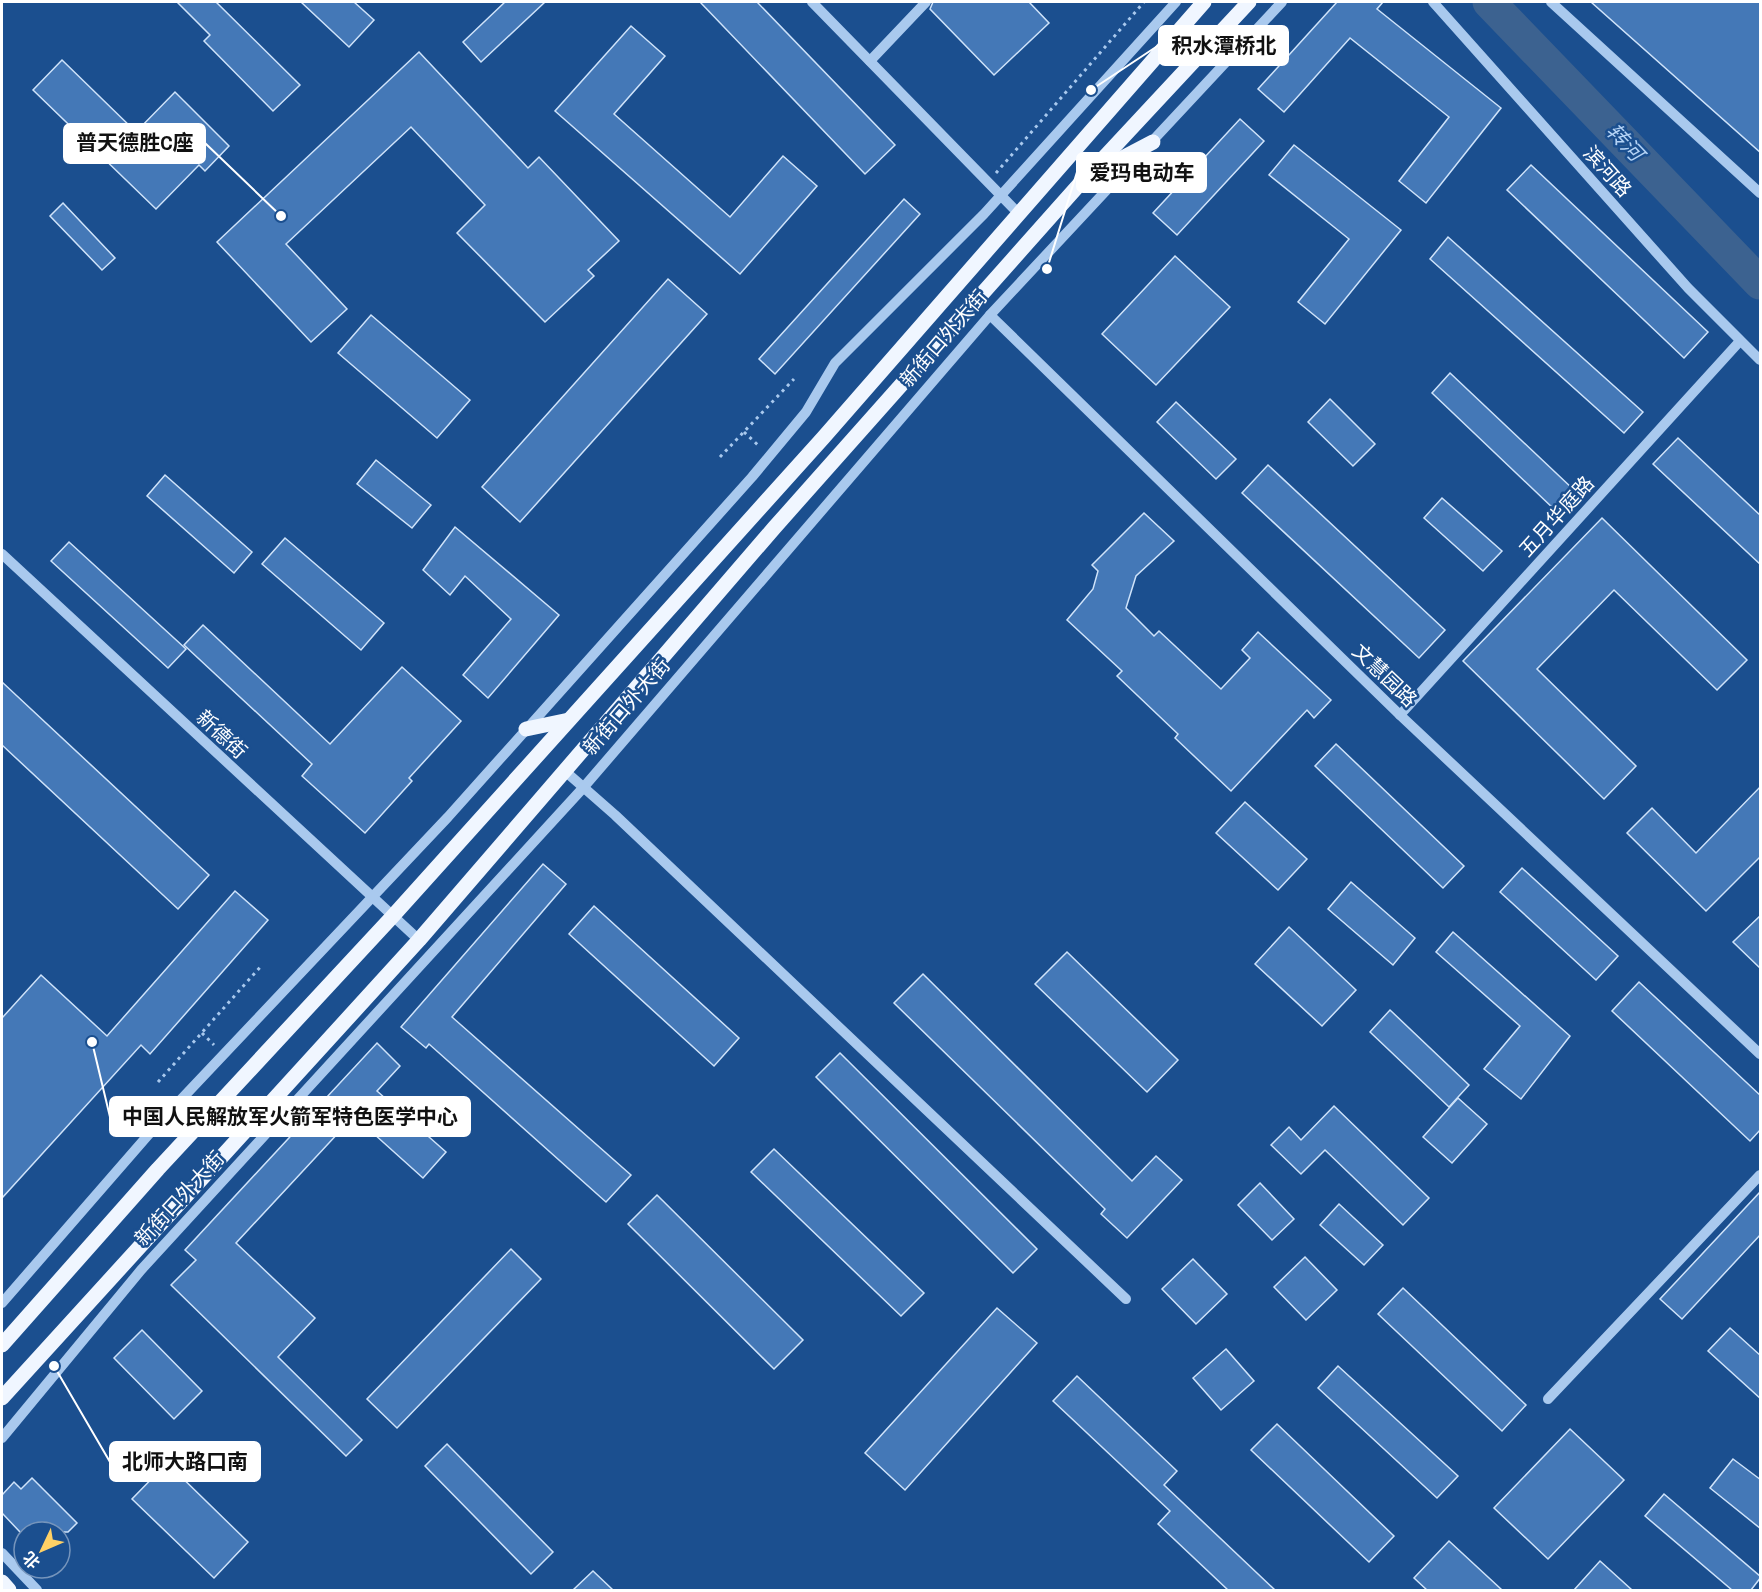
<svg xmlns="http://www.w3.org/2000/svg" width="1762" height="1592" viewBox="0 0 1762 1592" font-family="'Archivo Narrow','Noto Sans SC',sans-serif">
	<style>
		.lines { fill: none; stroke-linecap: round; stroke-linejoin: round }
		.river { stroke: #3c6290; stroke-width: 33 }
		.building { fill: #4478b7; stroke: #cfe3fa; stroke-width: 1.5 }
		.path { stroke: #a9c9ee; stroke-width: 3; stroke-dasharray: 3 4.5; stroke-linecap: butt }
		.minor { stroke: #a9c9ee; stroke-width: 10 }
		.major { stroke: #f0f6ff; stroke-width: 15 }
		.labels { text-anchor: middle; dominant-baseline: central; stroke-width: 5; stroke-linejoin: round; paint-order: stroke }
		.street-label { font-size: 20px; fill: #fff; stroke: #1b4f8f }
		.water-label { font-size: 21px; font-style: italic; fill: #b5d3f5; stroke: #1b4f8f }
		.leader { fill: none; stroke: #fff; stroke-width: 2 }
		.callout-dot { fill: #fff; stroke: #1b4f8f; stroke-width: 2 }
		.callout { fill: #fff; stroke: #fff; stroke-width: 2 }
		.callout-label { font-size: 21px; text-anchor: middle; font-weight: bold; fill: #111 }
	</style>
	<rect width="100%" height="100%" fill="#1b4f8f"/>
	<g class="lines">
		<polyline class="river" points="1489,2 1760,283"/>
	</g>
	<g class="building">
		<polygon points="177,2 216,2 300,85 273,111 204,41 210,35"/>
		<polygon points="301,2 354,2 374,20 349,47"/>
		<polygon points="505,2 545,2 481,62 463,42"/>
		<polygon points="700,2 757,2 895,145 865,174"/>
		<polygon points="933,2 1029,2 1049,23 994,75 930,9"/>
		<polygon points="1337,2 1383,2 1377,9 1501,108 1426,203 1399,181 1449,117 1350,38 1284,112 1258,89"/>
		<polygon points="1591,2 1761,2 1761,153"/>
		<polygon points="631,26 665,56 614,114 730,217 783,156 817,186 740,274 555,111"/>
		<polygon points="419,52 528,168 539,157 619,241 588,270 594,276 545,322 457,233 485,205 411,127 286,244 347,309 311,342 217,242"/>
		<polygon points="62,60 136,132 175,92 229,146 205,171 199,165 156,209 33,90"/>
		<polygon points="1240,119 1264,141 1177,235 1153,213"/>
		<polygon points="1294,145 1401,230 1325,324 1298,302 1349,239 1269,175"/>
		<polygon points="1531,165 1708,332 1684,358 1507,190"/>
		<polygon points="904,199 920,214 775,374 759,359"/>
		<polygon points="63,203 115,258 102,270 50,216"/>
		<polygon points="1448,237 1643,412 1624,433 1430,259"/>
		<polygon points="1175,256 1230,307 1156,385 1102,334"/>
		<polygon points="668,279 707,314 520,522 482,487"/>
		<polygon points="371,315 470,400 437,438 338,353"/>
		<polygon points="1450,373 1574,490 1555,510 1432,393"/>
		<polygon points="1330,399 1375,444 1353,466 1308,422"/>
		<polygon points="1176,402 1236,459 1216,479 1157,422"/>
		<polygon points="1678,438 1761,516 1761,565 1653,464"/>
		<polygon points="376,460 431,505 412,528 357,484"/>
		<polygon points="1268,465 1445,630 1419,658 1242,493"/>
		<polygon points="165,475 252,552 234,573 147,496"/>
		<polygon points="1442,498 1502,551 1483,571 1424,518"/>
		<polygon points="1144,513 1174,541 1136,576 1126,608 1154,636 1159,631 1221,689 1250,658 1242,650 1258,632 1331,700 1314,718 1307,710 1231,791 1175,738 1178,734 1117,676 1122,671 1067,620 1093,589 1098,571 1092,565"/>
		<polygon points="1602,518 1747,660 1717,690 1614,590 1537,669 1636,766 1604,799 1463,661"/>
		<polygon points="455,527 559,615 488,698 463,675 511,619 465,576 450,595 423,570"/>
		<polygon points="285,538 384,623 361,650 262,564"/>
		<polygon points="69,542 186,649 168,668 51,561"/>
		<polygon points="203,625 330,744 402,667 461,721 409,778 412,781 365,833 302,776 312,764 184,645"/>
		<polygon points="2,682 209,875 178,909 2,745"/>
		<polygon points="1336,744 1464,866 1443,888 1315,766"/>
		<polygon points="1761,786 1761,856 1706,911 1627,833 1652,808 1696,853"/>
		<polygon points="1245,802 1307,859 1278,890 1216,833"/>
		<polygon points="543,864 566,884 452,1017 631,1175 606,1202 429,1044 426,1048 401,1027"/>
		<polygon points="1522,868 1618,956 1596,980 1500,892"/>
		<polygon points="1351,882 1415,938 1393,965 1328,909"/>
		<polygon points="235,891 268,920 150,1054 141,1045 2,1198 2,1018 41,975 107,1036"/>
		<polygon points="594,906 739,1038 714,1066 569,934"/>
		<polygon points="1761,915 1761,969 1733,942"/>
		<polygon points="1289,927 1356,990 1322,1026 1255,964"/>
		<polygon points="1453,932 1570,1036 1521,1099 1484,1069 1520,1026 1436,952"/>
		<polygon points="1067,952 1178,1060 1147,1092 1035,984"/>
		<polygon points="923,974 1132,1181 1156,1156 1182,1180 1127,1238 1101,1214 1105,1209 894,1003"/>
		<polygon points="1639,982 1761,1096 1761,1129 1750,1141 1612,1011"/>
		<polygon points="1390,1010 1469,1085 1449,1107 1370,1032"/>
		<polygon points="377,1043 400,1066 377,1091 446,1152 423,1178 354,1116 236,1243 315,1318 278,1357 362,1440 346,1456 171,1285 196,1260 185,1250"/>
		<polygon points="840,1053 1037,1249 1013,1273 816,1077"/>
		<polygon points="1458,1098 1487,1124 1452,1163 1423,1137"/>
		<polygon points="1334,1106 1429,1198 1403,1225 1325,1150 1301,1174 1271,1145 1289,1127 1301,1140"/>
		<polygon points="774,1149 924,1293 901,1316 751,1172"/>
		<polygon points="1260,1183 1294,1219 1272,1240 1238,1205"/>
		<polygon points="1761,1191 1761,1234 1682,1319 1660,1299"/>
		<polygon points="657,1195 803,1340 774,1369 628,1224"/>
		<polygon points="1339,1204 1383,1245 1364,1265 1320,1225"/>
		<polygon points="511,1249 541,1279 397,1428 367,1399"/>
		<polygon points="1305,1257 1337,1290 1306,1320 1274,1287"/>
		<polygon points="1193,1259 1227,1294 1196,1324 1162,1289"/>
		<polygon points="1403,1288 1526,1405 1502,1431 1378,1314"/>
		<polygon points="997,1308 1037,1343 905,1490 865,1453"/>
		<polygon points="1730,1328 1761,1356 1761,1399 1708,1351"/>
		<polygon points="142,1330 202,1391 174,1419 114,1358"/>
		<polygon points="1226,1349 1254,1381 1221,1410 1193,1378"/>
		<polygon points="1338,1366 1458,1476 1437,1498 1318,1388"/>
		<polygon points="1077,1376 1177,1471 1164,1485 1275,1590 1228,1590 1158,1524 1170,1511 1053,1401"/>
		<polygon points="1277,1424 1394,1536 1369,1562 1251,1450"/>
		<polygon points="1570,1429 1624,1480 1548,1559 1494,1508"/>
		<polygon points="447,1444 553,1552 531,1574 425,1466"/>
		<polygon points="1733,1459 1761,1480 1761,1529 1710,1488"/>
		<polygon points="167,1463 248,1542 214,1578 132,1499"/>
		<polygon points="32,1478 77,1523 68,1532 20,1532 2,1513 2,1495 14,1482 21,1489"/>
		<polygon points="1664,1494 1761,1577 1751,1590 1732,1590 1645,1516"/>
		<polygon points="1449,1541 1502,1590 1427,1590 1414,1578"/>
		<polygon points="1600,1561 1632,1590 1574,1590"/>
		<polygon points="593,1571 613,1590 573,1590"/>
	</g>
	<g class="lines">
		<g class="path">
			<polyline points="996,173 1144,2"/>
			<polyline points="744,432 759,446"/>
			<polyline points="720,457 794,379"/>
			<polyline points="202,1033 214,1045"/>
			<polyline points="158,1082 262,965"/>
		</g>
		<g class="minor">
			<polyline points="812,2 1018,213"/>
			<polyline points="1433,2 1688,288 1760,360"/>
			<polyline points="1551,2 1760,193"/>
			<polyline points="870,61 926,2"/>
			<polyline points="990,315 1400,715 1760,1054"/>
			<polyline points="2,554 419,940"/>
			<polyline points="1400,715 1740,341"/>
			<polyline points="566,772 615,815 1126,1299"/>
			<polyline points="2,1303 156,1126 448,817 752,477 806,412 835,363 984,214 1176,2"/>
			<polyline points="1548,1399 1760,1175"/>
			<polyline points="2,1438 141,1270 583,788 990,315 1282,2"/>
			<polyline points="2,1553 37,1590"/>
		</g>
		<g class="major">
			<polyline points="1096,172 1153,142"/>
			<polyline points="526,729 569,720"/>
			<polyline points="2,1345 158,1169 392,917 823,438 1204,2"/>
			<polyline points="2,1398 419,940 774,528 1085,178 1249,2"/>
			<polyline points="2,1582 9,1590"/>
		</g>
	</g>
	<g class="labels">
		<g class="street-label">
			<text transform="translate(1608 171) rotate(48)">滨河路</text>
			<text transform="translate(943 338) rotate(-49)">新街口外大街</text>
			<text transform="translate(1556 516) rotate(-48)">五月华庭路</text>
			<text transform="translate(1385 675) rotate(44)">文慧园路</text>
			<text transform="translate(626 706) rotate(-49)">新街口外大街</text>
			<text transform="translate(222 734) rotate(43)">新德街</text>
			<text transform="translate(179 1198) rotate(-47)">新街口外大街</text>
		</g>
		<g class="water-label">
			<text transform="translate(1625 142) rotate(46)">转河</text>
		</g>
	</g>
	<path class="leader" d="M1091 90L1159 45M281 216L205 143M1047 269L1077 172M92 1042L110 1117M54 1366L110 1462"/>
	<g class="callout-dot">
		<circle cx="1091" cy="90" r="6"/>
		<circle cx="281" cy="216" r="6"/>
		<circle cx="1047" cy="269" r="6"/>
		<circle cx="92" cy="1042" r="6"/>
		<circle cx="54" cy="1366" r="6"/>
	</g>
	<g class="callout">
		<rect x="1159" y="26" width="129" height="39" rx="6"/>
		<rect x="64" y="124" width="141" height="39" rx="6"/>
		<rect x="1077" y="153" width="129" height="39" rx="6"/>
		<rect x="110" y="1097" width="360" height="39" rx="6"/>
		<rect x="110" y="1442" width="150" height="39" rx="6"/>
	</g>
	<g class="callout-label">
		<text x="1224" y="53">积水潭桥北</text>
		<text x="135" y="150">普天德胜C座</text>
		<text x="1142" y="180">爱玛电动车</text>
		<text x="290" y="1124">中国人民解放军火箭军特色医学中心</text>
		<text x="185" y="1469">北师大路口南</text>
	</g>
	<rect width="1762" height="1592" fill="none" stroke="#ffffff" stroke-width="6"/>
	<g transform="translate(42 1550) rotate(226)"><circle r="28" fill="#1b4f8f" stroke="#7695bc" stroke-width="1.5"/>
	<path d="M0-4.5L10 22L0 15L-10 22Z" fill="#ffd166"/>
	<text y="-9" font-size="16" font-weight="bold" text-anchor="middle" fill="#ffffff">北</text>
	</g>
</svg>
